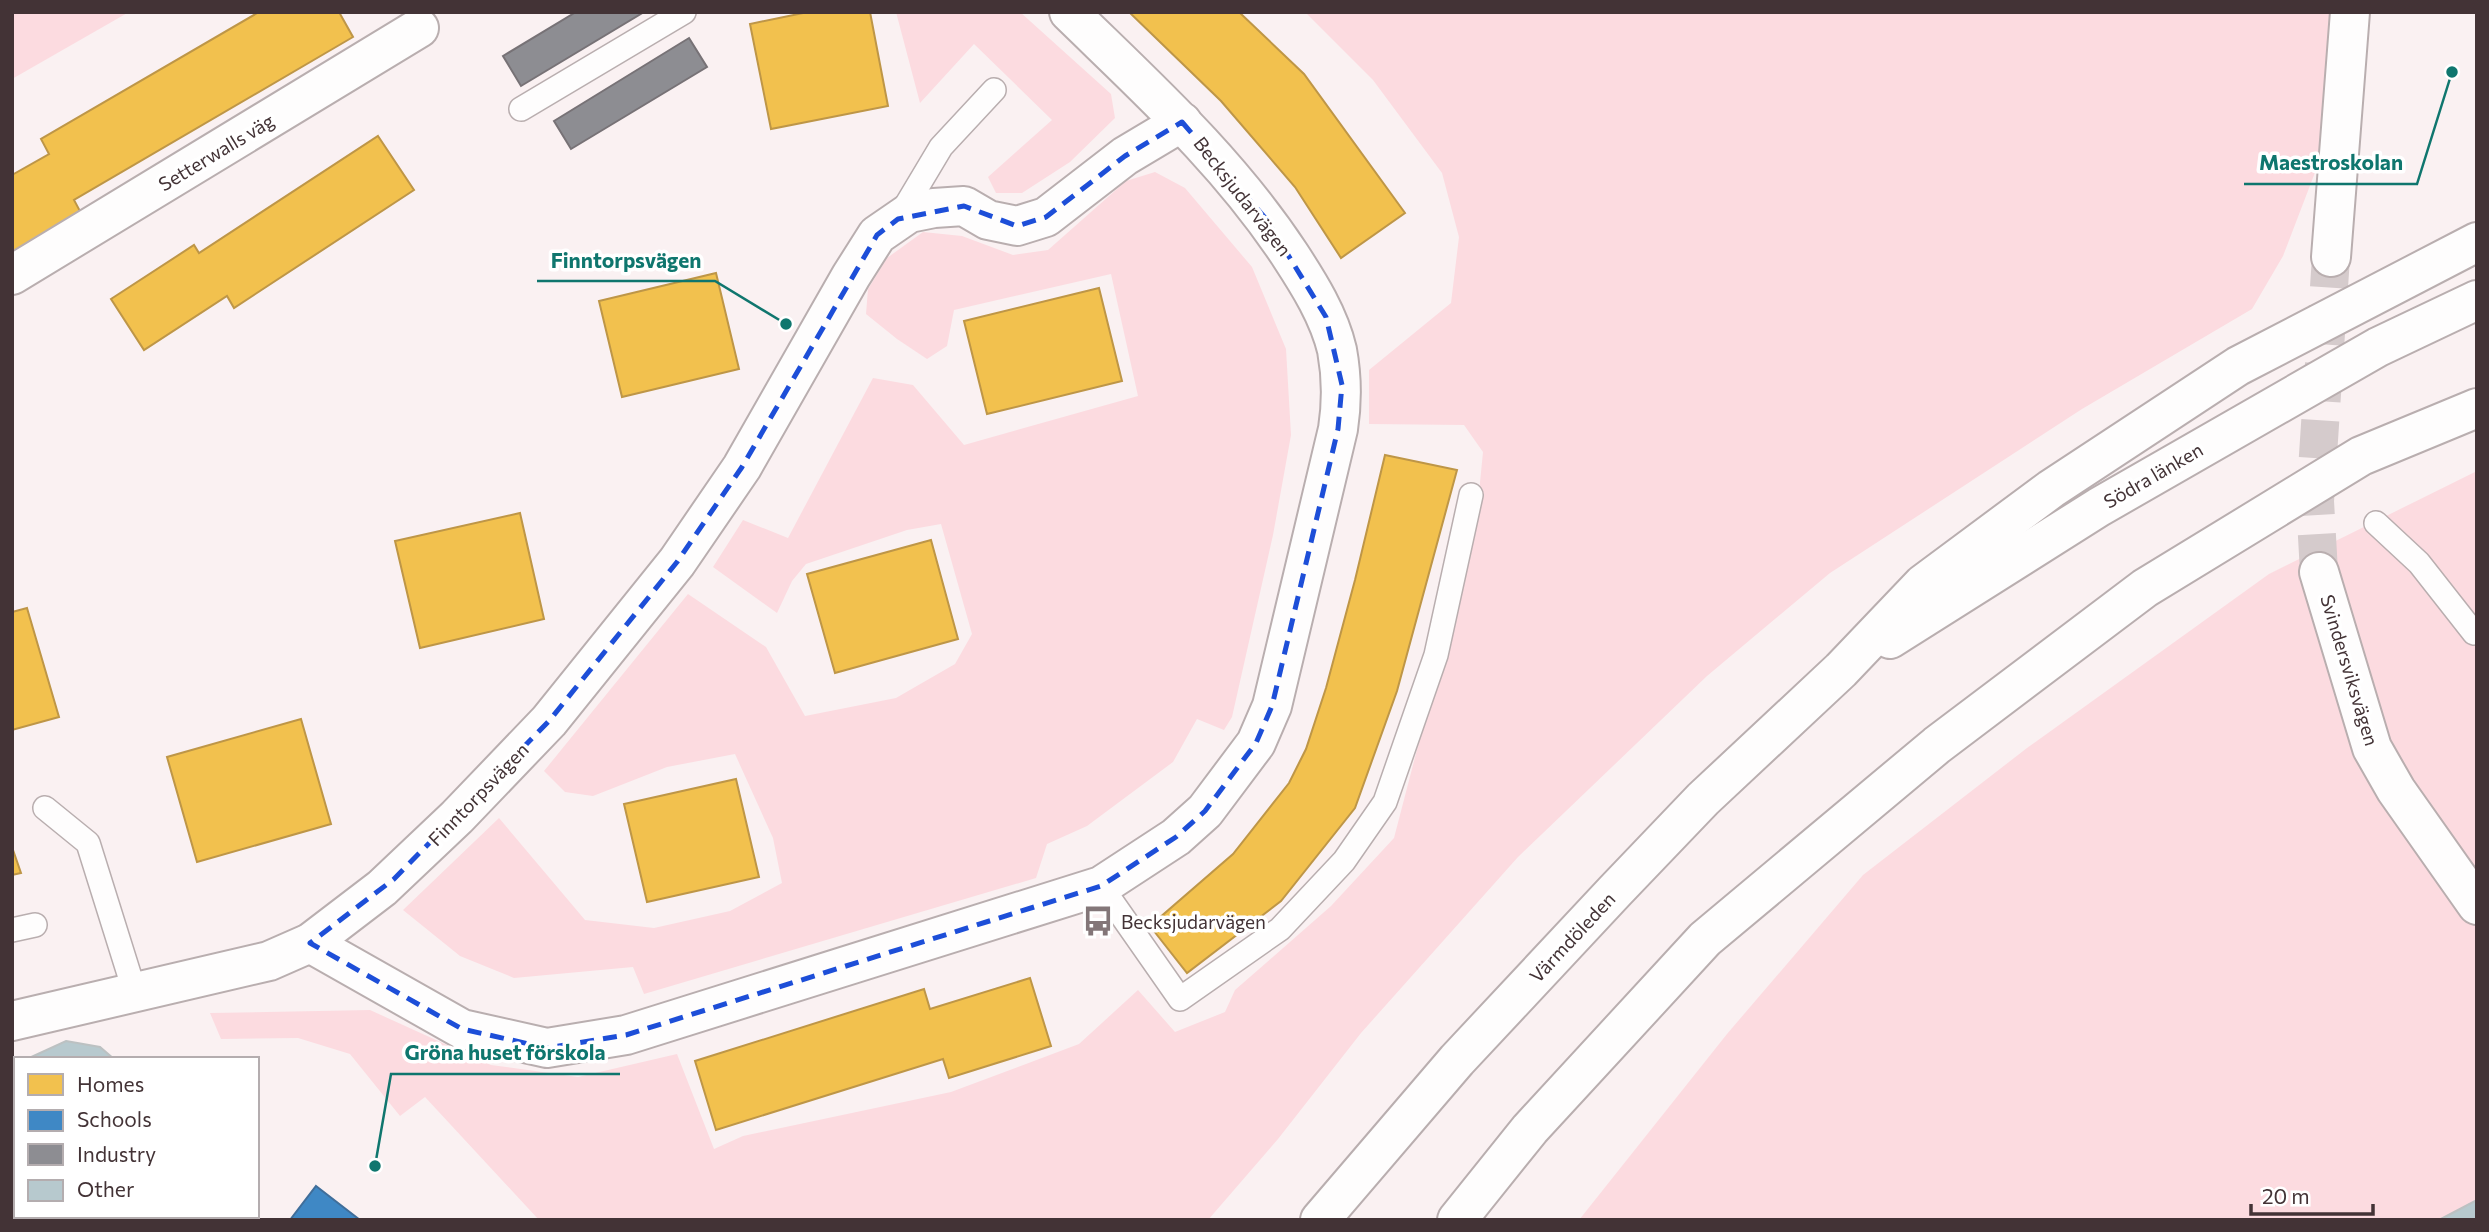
<svg xmlns="http://www.w3.org/2000/svg" width="2489" height="1232" viewBox="0 0 2489 1232" font-family="Commissioner,sans-serif">
	<style>
		.green { fill: #fcdbe0 }
		.homes { fill: #f2c14e; stroke: #be9647; stroke-width: 2 }
		.schools { fill: #3f88c5; stroke: #406e9a; stroke-width: 2 }
		.industry { fill: #8d8d92; stroke: #777276; stroke-width: 2 }
		.building { fill: #b7c9ce; stroke: #bcc1c2; stroke-width: 2 }
		.lines { fill: none; stroke-linecap: round; stroke-linejoin: round }
		.minor-tunnel { stroke: #d5cbcc; stroke-width: 38; stroke-dasharray: 38 19; stroke-linecap: butt }
		.service-casing { stroke: #b9aeaf; stroke-width: 26 }
		.minor-casing { stroke: #b9aeaf; stroke-width: 42 }
		.motorway-casing { stroke: #b9aeaf; stroke-width: 42 }
		.service { stroke: #fefdfd; stroke-width: 23 }
		.minor { stroke: #fefdfd; stroke-width: 38 }
		.motorway { stroke: #fefdfd; stroke-width: 38 }
		.marked { fill: none; stroke: #1d4ed8; stroke-width: 5; stroke-dasharray: 14 9; stroke-linejoin: round }
		.labels { text-anchor: middle; dominant-baseline: central; stroke-width: 7; stroke-linejoin: round; paint-order: stroke }
		.street-label { font-size: 19px; fill: #433336; stroke: #fff }
		.poi-label { font-size: 19px; fill: #433336; stroke: #fff; text-anchor: start }
		.leader { fill: none; stroke: #0f766e; stroke-width: 2.5 }
		.callout-dot { fill: #0f766e; stroke: #fff; stroke-width: 2.5 }
		.callout-label { font-size: 21px; text-anchor: middle; font-weight: bold; fill: #0f766e; stroke: #fff; stroke-width: 7; stroke-linejoin: round; paint-order: stroke }
	</style>
	<rect width="100%" height="100%" fill="#faf1f2"/>
	<g class="green">
		<polygon points="12,12 129,12 12,79"/>
		<polygon points="896,12 1020,12 1111,94 1115,118 1070,162 1022,193 996,193 988,177 1052,120 974,44 920,103"/>
		<polygon points="1305,12 2338,12 2319,162 2283,256 2252,309 2082,409 1830,573 1707,676 1518,857 1361,1033 1278,1139 1208,1220 539,1220 425,1097 400,1116 350,1054 298,1038 221,1039 210,1013 370,1010 491,1065 578,1077 677,1054 714,1149 743,1136 951,1092 1079,1044 1138,990 1175,1032 1225,1012 1235,990 1331,906 1394,838 1476,523 1483,452 1464,425 1369,424 1369,370 1451,303 1459,237 1442,173 1373,80"/>
		<polygon points="1155,172 1185,188 1252,267 1286,349 1291,435 1273,535 1232,717 1224,730 1197,719 1173,762 1087,826 1047,844 1036,878 644,994 633,967 514,978 460,956 403,910 499,818 585,920 654,928 730,911 782,883 773,838 735,754 667,767 593,796 565,792 544,771 688,594 766,647 805,716 896,698 955,664 972,634 941,524 907,530 806,564 792,581 777,613 713,567 743,520 788,538 873,378 913,385 964,445 1138,396 1111,274 954,310 947,346 927,359 897,339 866,314 868,289 887,258 923,232 962,236 1013,255 1048,250 1126,181"/>
		<polygon points="2477,471 2477,1220 1579,1220 1727,1034 1863,875 2027,748 2269,574"/>
	</g>
	<g class="homes">
		<polygon points="259,12 339,12 353,37 74,200 81,213 12,252 12,175 49,154 41,139"/>
		<polygon points="808,12 870,12 888,106 771,129 750,24"/>
		<polygon points="1129,12 1239,12 1304,74 1405,213 1341,258 1295,187 1221,101"/>
		<polygon points="378,136 414,190 234,308 227,296 144,350 111,299 194,245 199,253"/>
		<polygon points="716,273 739,369 622,397 599,301"/>
		<polygon points="1099,288 1122,381 987,414 964,321"/>
		<polygon points="1385,455 1457,470 1397,691 1355,808 1281,901 1187,973 1150,926 1233,854 1289,783 1306,749 1326,688 1355,580"/>
		<polygon points="520,513 544,619 420,648 395,541"/>
		<polygon points="931,540 958,639 835,673 807,574"/>
		<polygon points="27,608 59,717 12,730 12,612"/>
		<polygon points="301,719 331,824 197,862 167,757"/>
		<polygon points="736,779 759,877 647,902 624,804"/>
		<polygon points="12,847 21,873 12,875"/>
		<polygon points="1030,978 1051,1046 949,1078 943,1059 716,1130 695,1061 924,989 930,1009"/>
	</g>
	<polygon class="schools" points="316,1186 360,1220 290,1220"/>
	<g class="industry">
		<polygon points="576,12 644,12 521,86 503,56"/>
		<polygon points="689,38 707,67 571,149 554,121"/>
	</g>
	<g class="building">
		<polygon points="66,1041 100,1047 114,1059 27,1059"/>
		<polygon points="16,1076 16,1130 12,1125 12,1081"/>
		<polygon points="2477,1200 2477,1220 2439,1220"/>
	</g>
	<g class="lines">
		<polyline class="minor-tunnel" points="2319,572 2315,501 2331,257"/>
		<g class="service-casing">
			<g id="service">
				<polyline points="521,109 684,12"/>
				<polyline points="898,219 941,147 994,90"/>
				<polyline points="2376,523 2419,563 2474,633"/>
				<polyline points="45,808 88,843 135,993"/>
				<polyline points="1101,886 1180,999 1280,929 1344,861 1385,802 1436,655 1471,495"/>
				<polyline points="12,930 35,925"/>
				<polyline points="45,1216 46,1220"/>
			</g>
		</g>
		<g class="minor-casing">
			<g id="minor">
				<polyline points="2331,257 2350,12"/>
				<polyline points="12,275 419,28"/>
				<polyline points="2319,572 2372,748 2396,790 2477,905"/>
				<path d="M310 943 462 1029 547 1048 626 1035 1101 886 1176 837 1205 811 1256 743 1272 706 1338 429C1342 403 1342 377 1337 350 1329 316 1309 284 1290 255 1228 161 1149 90 1069 12"/>
				<polyline points="12,1021 269,961 310,943 382,888 457,817 549,721 677,562 742,467 851,276 877,235 909,213 934,208 964,206 988,220 1017,226 1046,217 1125,156 1182,122"/>
				<polyline points="12,1174 16,1176"/>
				<polyline points="73,1216 78,1220"/>
			</g>
		</g>
		<g class="motorway-casing">
			<g id="motorway">
				<polyline points="1890,639 2099,507 2378,347 2477,300"/>
				<polyline points="1320,1220 1457,1060 1615,891 1703,799 1841,670 1923,584 2051,489 2238,366 2477,242"/>
				<polyline points="1457,1220 1530,1129 1705,939 1937,745 2145,588 2361,456 2477,408"/>
			</g>
		</g>
		<use href="#service" class="service"/>
		<use href="#minor" class="minor"/>
		<use href="#motorway" class="motorway"/>
	</g>
	<path class="marked" d="M1182 122 1266 219 1326 317 1342 385 1338 429 1272 706 1256 743 1205 811 1176 837 1101 886 626 1035 547 1048 462 1029 310 943 394 879 549 721 677 562 742 467 877 235 898 219 964 206 1017 226 1046 217 1125 156Z"/>
	<defs>
		<g id="bus-bare" transform="scale(2.415)"><path d="M-5-6H5V4H4V6H2V4H-2V6H-4V4H-5ZM-3.5-4V0h7V-4ZM-3.5 1.2v1.5H-2V1.2ZM2 1.2v1.5H3.5V1.2Z" fill="#837678" stroke="#fff" stroke-width="2.5" paint-order="stroke"/></g>
	</defs>
	<g fill-rule="evenodd">
		<use href="#bus-bare" x="1098" y="921"/>
	</g>
	<g class="labels">
		<g class="street-label">
			<text transform="translate(216 152) rotate(-31)">Setterwalls väg</text>
			<text transform="translate(1243 196) rotate(52)">Becksjudarvägen</text>
			<text transform="translate(2153 475) rotate(-30)">Södra länken</text>
			<text transform="translate(2350 670) rotate(73)">Svindersviksvägen</text>
			<text transform="translate(478 794) rotate(-46)">Finntorpsvägen</text>
			<text transform="translate(1572 937) rotate(-47)">Värmdöleden</text>
		</g>
		<g class="poi-label">
			<text x="1121" y="921">Becksjudarvägen</text>
		</g>
	</g>
	<path class="leader" d="M2452 72L2417 184H2244M786 324L715 281H537M375 1166L391 1074H620"/>
	<g class="callout-dot">
		<circle cx="2452" cy="72" r="7"/>
		<circle cx="786" cy="324" r="7"/>
		<circle cx="375" cy="1166" r="7"/>
	</g>
	<g class="callout-label">
		<text x="2331" y="170">Maestroskolan</text>
		<text x="626" y="268">Finntorpsvägen</text>
		<text x="505" y="1060">Gröna huset förskola</text>
	</g>
	<rect width="2489" height="1232" fill="none" stroke="#433336" stroke-width="28"/>
	<rect x="14" y="1057" width="245" height="161" fill="#ffffff" stroke="#b4adaf" stroke-width="2"/>
	<rect x="28" y="1074" width="35" height="21" fill="#f2c14e" stroke="#b4adaf" stroke-width="2"/>
	<text x="77" y="1092" font-size="21" fill="#433336">Homes</text>
	<rect x="28" y="1110" width="35" height="21" fill="#3f88c5" stroke="#b4adaf" stroke-width="2"/>
	<text x="77" y="1127" font-size="21" fill="#433336">Schools</text>
	<rect x="28" y="1144" width="35" height="21" fill="#8d8d92" stroke="#b4adaf" stroke-width="2"/>
	<text x="77" y="1162" font-size="21" fill="#433336">Industry</text>
	<rect x="28" y="1180" width="35" height="21" fill="#b7c9ce" stroke="#b4adaf" stroke-width="2"/>
	<text x="77" y="1197" font-size="21" fill="#433336">Other</text>
	<path d="M2251 1204v10h122v-10" fill="none" stroke="#433336" stroke-width="3.5"/>
	<text x="2262" y="1204" font-size="21" fill="#433336" stroke="#ffffff" stroke-width="5" paint-order="stroke">20 m</text>
</svg>
